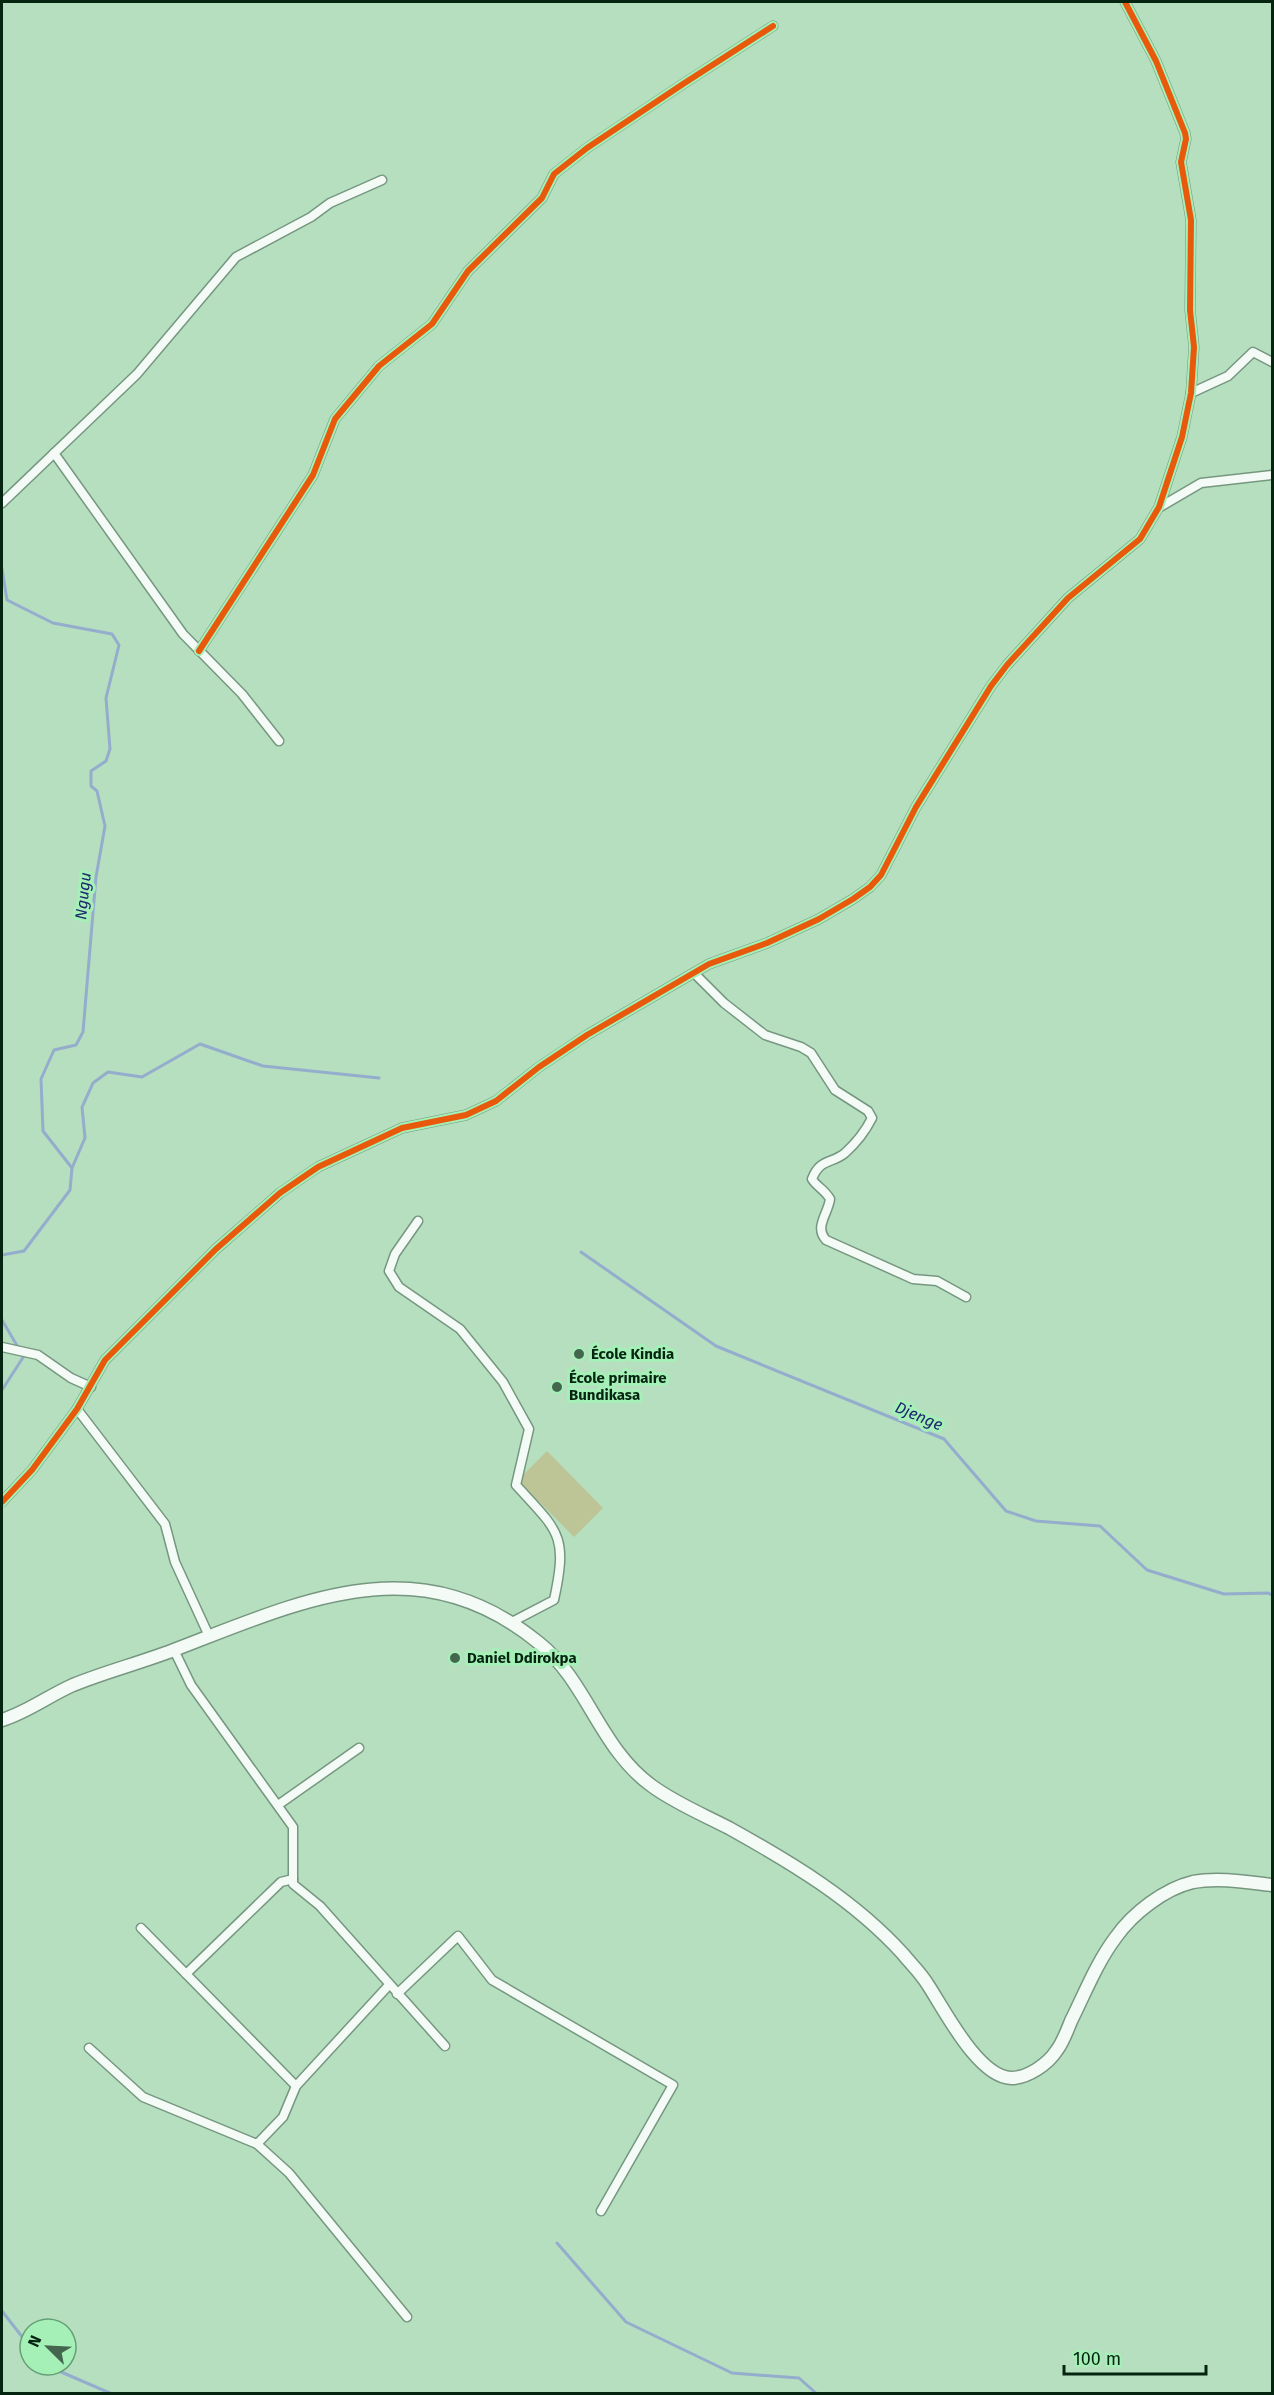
<svg xmlns="http://www.w3.org/2000/svg" width="1274" height="2395" viewBox="0 0 1274 2395" font-family="'Fira Sans',sans-serif">
	<style>
		.green { fill: #bdc496 }
		.lines { fill: none; stroke-linecap: round; stroke-linejoin: round }
		.stream { stroke: #94adcd; stroke-width: 3 }
		.minor-casing { stroke: #76977f; stroke-width: 11 }
		.secondary-casing { stroke: #76977f; stroke-width: 15 }
		.minor { stroke: #f4faf6; stroke-width: 8 }
		.secondary { stroke: #f4faf6; stroke-width: 12 }
		.cycleway-casing { stroke: #a5f0b7; stroke-width: 10 }
		.cycleway { stroke: #e8590c; stroke-width: 6 }
		.poi-dot { fill: #44664e; stroke: #a5f0b7; stroke-width: 2 }
		.labels { text-anchor: middle; dominant-baseline: central; stroke-width: 6; stroke-linejoin: round; paint-order: stroke }
		.poi-label { font-size: 15px; font-weight: bold; fill: #062511; stroke: #a5f0b7; text-anchor: start }
		.water-label { font-size: 16px; font-style: italic; fill: #1d276c; stroke: #a5f0b7 }
	</style>
	<rect width="100%" height="100%" fill="#b6dfc0"/>
	<polygon class="green" points="547,1451 603,1508 574,1537 518,1480"/>
	<g class="lines">
		<g class="stream">
			<polyline points="2,569 7,600 53,623 112,634 119,645 106,698 110,749 106,761 91,771 91,786 97,791 105,826 96,877 83,1032 76,1045 54,1050 41,1079 43,1131 72,1168"/>
			<polyline points="581,1252 716,1346 944,1439 1006,1511 1036,1521 1100,1526 1147,1570 1224,1594 1268,1593 1272,1595"/>
			<polyline points="2,1255 24,1251 70,1190 72,1168 85,1138 82,1107 93,1083 108,1072 142,1077 200,1044 263,1066 379,1078"/>
			<polyline points="2,1320 19,1349"/>
			<polyline points="2,1390 24,1356 23,1355"/>
			<polyline points="557,2243 626,2322 732,2373 799,2378 817,2394"/>
			<polyline points="2,2311 30,2347"/>
			<polyline points="45,2365 112,2394"/>
		</g>
		<g class="minor-casing">
			<g id="minor">
				<polyline points="1191,393 1228,376 1253,352 1272,362"/>
				<polyline points="54,453 183,634 242,694 279,741"/>
				<polyline points="2,503 137,374 236,257 311,217 330,203 382,180"/>
				<polyline points="1160,507 1201,483 1272,475"/>
				<polyline points="199,651 313,475 335,419 379,366 432,324 468,271 542,198 554,174 587,148 683,84 773,26"/>
				<path d="M694 973 724 1003 765 1035 801 1047 811 1053 835 1090 868 1111 872 1118C866 1130 855 1144 845 1153 832 1164 820 1158 812 1179 817 1187 825 1190 830 1199 828 1214 814 1227 826 1240L913 1279 937 1281 966 1297"/>
				<path d="M418 1221 395 1254 389 1271 399 1287 460 1329 503 1382 529 1429 516 1485C559 1532 568 1535 554 1600L510 1623"/>
				<polyline points="2,1347 38,1355 71,1378 91,1387"/>
				<polyline points="77,1409 165,1524 175,1562 209,1636"/>
				<polyline points="2,1502 32,1470 77,1409 105,1360 216,1249 280,1193 318,1167 402,1128 466,1115 496,1101 539,1067 587,1035 709,964 767,943 819,919 853,899 870,887 881,875 916,807 991,686 1007,665 1068,598 1140,539 1159,507 1182,437 1191,393 1194,347 1190,310 1191,220 1181,162 1186,139 1185,133 1156,61 1125,2"/>
				<polyline points="174,1650 191,1685 293,1827 293,1884 320,1906 445,2046"/>
				<polyline points="278,1805 359,1748"/>
				<polyline points="141,1928 296,2086"/>
				<polyline points="186,1974 281,1882 293,1879"/>
				<polyline points="397,1994 458,1936 492,1980 673,2085 601,2211"/>
				<polyline points="89,2048 143,2097 257,2144 289,2173 407,2317"/>
				<polyline points="257,2144 283,2117 296,2086 389,1985"/>
			</g>
		</g>
		<g class="secondary-casing">
			<path id="secondary" d="M2 1720C28 1712 48 1696 73 1685 107 1671 144 1662 179 1648 304 1600 419 1545 539 1643 587 1681 600 1749 652 1786 675 1803 704 1815 729 1828 792 1863 854 1900 903 1954 911 1964 921 1973 928 1985 944 2009 978 2077 1011 2078 1028 2078 1048 2064 1057 2050 1063 2042 1067 2031 1071 2021 1085 1993 1097 1962 1116 1937 1133 1913 1164 1889 1193 1882 1218 1877 1247 1882 1272 1885"/>
		</g>
		<use href="#minor" class="minor"/>
		<use href="#secondary" class="secondary"/>
		<g class="cycleway-casing">
			<g id="cycleway">
				<polyline points="199,651 313,475 335,419 379,366 432,324 468,271 542,198 554,174 587,148 683,84 773,26"/>
				<polyline points="2,1502 32,1470 77,1409 105,1360 216,1249 280,1193 318,1167 402,1128 466,1115 496,1101 539,1067 587,1035 709,964 767,943 819,919 853,899 870,887 881,875 916,807 991,686 1007,665 1068,598 1140,539 1159,507 1182,437 1191,393 1194,347 1190,310 1191,220 1181,162 1186,139 1185,133 1156,61 1125,2"/>
			</g>
		</g>
		<use href="#cycleway" class="cycleway"/>
	</g>
	<g class="poi-dot">
		<circle cx="579" cy="1354" r="6"/>
		<circle cx="557" cy="1387" r="6"/>
		<circle cx="455" cy="1658" r="6"/>
	</g>
	<g class="labels">
		<g class="poi-label">
			<text x="591" y="1354">École Kindia</text>
			<text x="569" y="1378">École primaire<tspan x="569" dy="17">Bundikasa</tspan></text>
			<text x="467" y="1658">Daniel Ddirokpa</text>
		</g>
		<g class="water-label">
			<text transform="translate(83 896) rotate(-84)">Ngugu</text>
			<text transform="translate(919 1416) rotate(23)">Djenge</text>
		</g>
	</g>
	<rect width="1274" height="2395" fill="none" stroke="#062511" stroke-width="6"/>
	<g transform="translate(48 2347) rotate(294)"><circle r="28" fill="#a5f0b7" stroke="#659f75" stroke-width="1.5"/>
	<path d="M0-4.5L10 22L0 15L-10 22Z" fill="#44664e"/>
	<text y="-9" font-size="16" font-weight="bold" text-anchor="middle" fill="#062511">N</text>
	</g>
	<path d="M1064 2365v9h142v-9" fill="none" stroke="#062511" stroke-width="3"/>
	<text x="1073" y="2365" font-size="18" fill="#062511" stroke="#a5f0b7" stroke-width="4.5" paint-order="stroke">100 m</text>
</svg>
